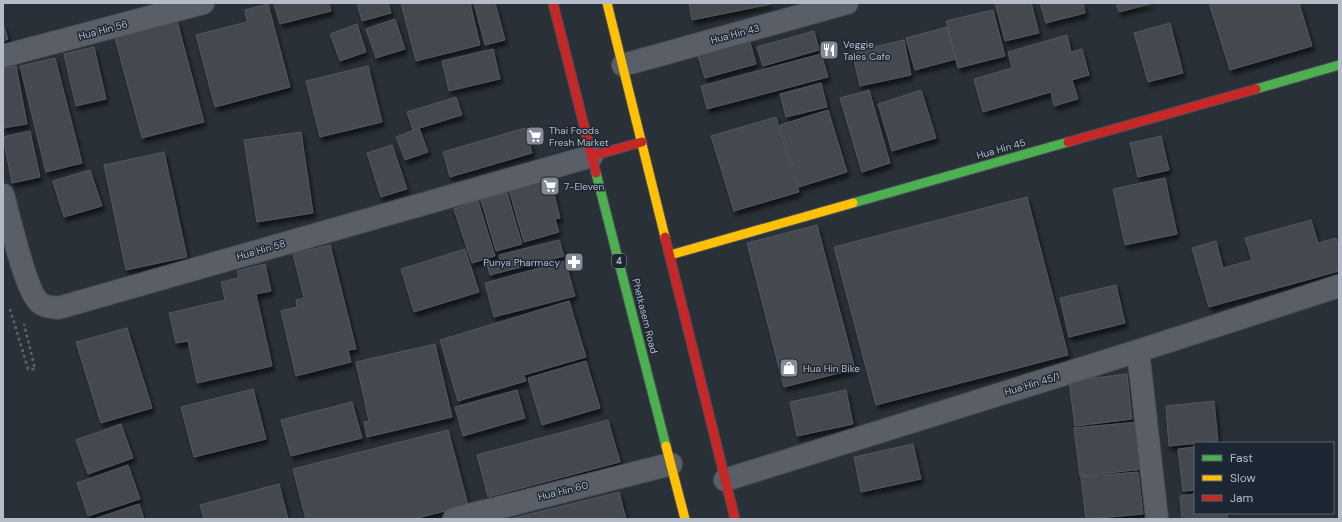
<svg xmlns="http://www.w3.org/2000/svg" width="1342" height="522" viewBox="0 0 1342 522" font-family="'DM Sans',sans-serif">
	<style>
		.building { fill: #444950; stroke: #52575f; filter: url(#shadow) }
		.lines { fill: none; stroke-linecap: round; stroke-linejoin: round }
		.street-casing { stroke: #484c53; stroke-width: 24 }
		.fast-casing { stroke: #484c53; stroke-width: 11 }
		.slow-casing { stroke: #484c53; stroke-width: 11 }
		.jam-casing { stroke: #484c53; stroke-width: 11 }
		.path { stroke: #5d636a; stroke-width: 2.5; stroke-dasharray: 3 3; stroke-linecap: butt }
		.street { stroke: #5a5e66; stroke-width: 22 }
		.fast { stroke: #4caf50; stroke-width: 9 }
		.slow { stroke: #ffc107; stroke-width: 9 }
		.jam { stroke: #c62828; stroke-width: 9 }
		.labels { text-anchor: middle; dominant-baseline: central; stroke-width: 3; stroke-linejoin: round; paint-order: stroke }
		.shield { fill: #1d2633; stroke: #878f9c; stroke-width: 1 }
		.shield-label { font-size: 9px; font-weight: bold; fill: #b4bcc9 }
		.street-label { font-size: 10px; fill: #b4bcc9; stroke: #1d2633 }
		.poi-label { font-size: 10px; fill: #b4bcc9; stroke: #1d2633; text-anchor: start }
	</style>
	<defs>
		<filter id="shadow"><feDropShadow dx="2.5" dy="4.5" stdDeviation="2" flood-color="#0009"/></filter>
	</defs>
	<rect width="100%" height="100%" fill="#2a3038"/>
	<g class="building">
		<polygon points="274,3 329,3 331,11 280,24"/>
		<polygon points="357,3 388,3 391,13 362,21"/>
		<polygon points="401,3 470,3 480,45 416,61"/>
		<polygon points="474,3 495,3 505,40 485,45"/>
		<polygon points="689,3 771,3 771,4 692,20"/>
		<polygon points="995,3 1031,3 1039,33 1005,41"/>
		<polygon points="1040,3 1083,3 1085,13 1046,23"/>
		<polygon points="1116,3 1153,3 1119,12"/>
		<polygon points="1209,3 1299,3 1312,46 1230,70"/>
		<polygon points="268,4 290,87 215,107 196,35 247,22 245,10"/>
		<polygon points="993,10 1005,56 958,68 946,21"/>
		<polygon points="395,19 405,49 376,58 366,29"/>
		<polygon points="177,21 204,122 142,138 115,38"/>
		<polygon points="1170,23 1183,73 1148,82 1134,33"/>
		<polygon points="3,24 8,39 3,41"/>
		<polygon points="357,24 366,52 340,61 330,34"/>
		<polygon points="947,27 956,59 915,70 906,38"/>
		<polygon points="814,31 819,50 763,66 757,47"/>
		<polygon points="1067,35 1071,52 1082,49 1089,75 1072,80 1078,99 1054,106 1051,92 983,112 974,79 1012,68 1008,52"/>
		<polygon points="749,39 756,64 705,78 697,53"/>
		<polygon points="904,40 911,75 860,86 852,52"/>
		<polygon points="94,47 106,99 76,106 64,54"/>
		<polygon points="493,49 500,79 449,91 442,61"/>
		<polygon points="821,54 828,77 707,109 701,86"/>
		<polygon points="55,58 82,163 46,172 20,66"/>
		<polygon points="16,66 27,124 3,128 3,69"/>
		<polygon points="368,66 382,122 320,137 306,81"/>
		<polygon points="821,83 827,107 786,117 780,94"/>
		<polygon points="869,90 890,163 862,172 840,98"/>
		<polygon points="921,90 936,138 892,151 878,104"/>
		<polygon points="456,97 462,115 413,130 407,112"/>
		<polygon points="828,110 847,172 799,187 780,125"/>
		<polygon points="776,117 799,192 734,211 711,136"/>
		<polygon points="419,128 428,152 405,160 396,137"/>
		<polygon points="525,128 532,153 450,177 443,152"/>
		<polygon points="30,131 40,177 12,183 3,137"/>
		<polygon points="301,132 313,213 257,222 244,140"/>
		<polygon points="1161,136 1169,170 1138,177 1130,143"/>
		<polygon points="392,145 407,189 381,197 367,153"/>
		<polygon points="164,152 187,257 126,270 104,165"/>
		<polygon points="90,170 102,206 64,217 53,181"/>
		<polygon points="550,178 560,218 555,219 559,232 524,242 509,190"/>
		<polygon points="1165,178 1177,234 1125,245 1113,189"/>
		<polygon points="507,193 522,244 496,251 481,200"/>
		<polygon points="1027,197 1068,355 876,405 834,247"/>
		<polygon points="478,201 495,256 472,263 454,209"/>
		<polygon points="1311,220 1318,243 1336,238 1339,249 1339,271 1209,307 1192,248 1216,241 1223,268 1252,260 1245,238"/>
		<polygon points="817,225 855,369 784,387 747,243"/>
		<polygon points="559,240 564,256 490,275 487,264 500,261 499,255"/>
		<polygon points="330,245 356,349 348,350 351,362 296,376 281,311 297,307 296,300 304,298 293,254"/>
		<polygon points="465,249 479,292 414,312 401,269"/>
		<polygon points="565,261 575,296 494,317 485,283"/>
		<polygon points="265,264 271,291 256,294 272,366 197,383 188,341 176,343 169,313 225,300 221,282 239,278 237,271"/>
		<polygon points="1116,285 1125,323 1069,337 1060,298"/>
		<polygon points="569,301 586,357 524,375 526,381 458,401 440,340"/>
		<polygon points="127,328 152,408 101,423 76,342"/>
		<polygon points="435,344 452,417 367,437 364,422 369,421 356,362"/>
		<polygon points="586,361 600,408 542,425 528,378"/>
		<polygon points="1127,374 1132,419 1075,426 1069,381"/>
		<polygon points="253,389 266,439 194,457 181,407"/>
		<polygon points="517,390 525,418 463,436 455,407"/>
		<polygon points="846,390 853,424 797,436 790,402"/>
		<polygon points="1214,401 1218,441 1169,446 1166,406"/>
		<polygon points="352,402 362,438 291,456 281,420"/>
		<polygon points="608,420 620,462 488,497 477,455"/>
		<polygon points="1138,422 1143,469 1080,476 1074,428"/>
		<polygon points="121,424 133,458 88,474 76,440"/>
		<polygon points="448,430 468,505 414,519 306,519 293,469"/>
		<polygon points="913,444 921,479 861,492 854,457"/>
		<polygon points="1195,447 1195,490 1183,491 1178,449"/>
		<polygon points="128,465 140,499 88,516 77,483"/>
		<polygon points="1138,472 1143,514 1086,519 1081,477"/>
		<polygon points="279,484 288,519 204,519 200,505"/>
		<polygon points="619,492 626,519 510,519"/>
		<polygon points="1195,494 1195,513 1227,513 1228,519 1182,519 1180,496"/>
		<polygon points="139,504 144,519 94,519"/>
	</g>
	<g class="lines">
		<g class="street-casing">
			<g id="street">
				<polyline points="3,56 203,3"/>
				<polyline points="623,65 847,3"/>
				<path d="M3 195C9 216 26 293 40 303 45 307 52 307 58 308L592 156"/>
				<polyline points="1138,351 1157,519"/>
				<polyline points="725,480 1138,351 1339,286"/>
				<polyline points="454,519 671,464"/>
			</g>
		</g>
		<g class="fast-casing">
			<g id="fast">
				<polyline points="1256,89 1339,65"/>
				<polyline points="596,173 666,446"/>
				<polyline points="853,203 1068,142"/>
			</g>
		</g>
		<g class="slow-casing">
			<g id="slow">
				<polyline points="607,3 665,237"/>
				<polyline points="670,255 853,203"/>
				<polyline points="666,446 685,519"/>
			</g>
		</g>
		<g class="jam-casing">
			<g id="jam">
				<polyline points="553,3 596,173"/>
				<polyline points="1068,142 1256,89"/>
				<polyline points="592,156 642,142"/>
				<polyline points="665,237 735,519"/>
			</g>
		</g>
		<polyline class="path" points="10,309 28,369 35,369 24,324"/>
		<use href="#street" class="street"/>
		<use href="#fast" class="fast"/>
		<use href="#slow" class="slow"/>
		<use href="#jam" class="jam"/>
	</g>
	<defs>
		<g id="restaurant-square" transform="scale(1)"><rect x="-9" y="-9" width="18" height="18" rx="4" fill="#848b96" stroke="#1d2633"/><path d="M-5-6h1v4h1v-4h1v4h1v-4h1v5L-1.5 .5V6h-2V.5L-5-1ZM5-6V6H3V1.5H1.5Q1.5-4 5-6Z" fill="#fff"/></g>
		<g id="supermarket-square" transform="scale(1)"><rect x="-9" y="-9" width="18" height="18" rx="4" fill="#848b96" stroke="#1d2633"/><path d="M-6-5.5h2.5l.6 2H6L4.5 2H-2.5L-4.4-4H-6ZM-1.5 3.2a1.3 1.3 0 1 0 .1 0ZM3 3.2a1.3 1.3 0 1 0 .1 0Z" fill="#fff"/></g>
		<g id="pharmacy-square" transform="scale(1)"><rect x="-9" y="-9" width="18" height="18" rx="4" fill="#848b96" stroke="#1d2633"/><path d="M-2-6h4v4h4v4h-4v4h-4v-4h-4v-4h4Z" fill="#fff"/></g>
		<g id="shop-square" transform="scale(1)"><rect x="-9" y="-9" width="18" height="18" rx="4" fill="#848b96" stroke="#1d2633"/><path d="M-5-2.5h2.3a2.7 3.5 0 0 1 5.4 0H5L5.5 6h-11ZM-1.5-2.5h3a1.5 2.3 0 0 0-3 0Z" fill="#fff"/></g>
	</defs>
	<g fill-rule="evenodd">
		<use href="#restaurant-square" x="829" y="50"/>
		<use href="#supermarket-square" x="535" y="136"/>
		<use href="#supermarket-square" x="550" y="186"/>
		<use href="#pharmacy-square" x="574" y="262"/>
		<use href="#shop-square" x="789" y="368"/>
	</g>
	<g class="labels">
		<rect class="shield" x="612" y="254" width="14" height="14" rx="3"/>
		<g class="shield-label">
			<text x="619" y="261">4</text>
		</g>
		<g class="street-label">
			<text transform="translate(103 30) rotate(-15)">Hua Hin 56</text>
			<text transform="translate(735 34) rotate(-15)">Hua Hin 43</text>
			<text transform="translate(1001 149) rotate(-16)">Hua Hin 45</text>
			<text transform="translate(261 250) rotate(-16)">Hua Hin 58</text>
			<text transform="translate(645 316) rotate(76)">Phetkasem Road</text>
			<text transform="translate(1032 384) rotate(-17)">Hua Hin 45/1</text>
			<text transform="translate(563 491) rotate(-14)">Hua Hin 60</text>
		</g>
		<g class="poi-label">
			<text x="843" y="44">Veggie<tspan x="843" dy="12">Tales Cafe</tspan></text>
			<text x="549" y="130">Thai Foods<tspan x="549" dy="12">Fresh Market</tspan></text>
			<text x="564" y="186">7-Eleven</text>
			<text x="560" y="262" text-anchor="end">Punya Pharmacy</text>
			<text x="803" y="368">Hua Hin Bike</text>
		</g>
	</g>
	<rect width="1342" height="522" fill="none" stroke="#b4bcc9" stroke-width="8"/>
	<rect x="1194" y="442" width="140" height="72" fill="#1d2633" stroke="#59626f"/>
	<rect x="1202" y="455" width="20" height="6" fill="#4caf50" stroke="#59626f"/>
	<text x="1230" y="462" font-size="12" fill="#b4bcc9">Fast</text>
	<rect x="1202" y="475" width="20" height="6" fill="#ffc107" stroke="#59626f"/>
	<text x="1230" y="482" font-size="12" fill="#b4bcc9">Slow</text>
	<rect x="1202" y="495" width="20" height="6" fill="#c62828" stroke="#59626f"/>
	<text x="1230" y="502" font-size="12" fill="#b4bcc9">Jam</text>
</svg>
